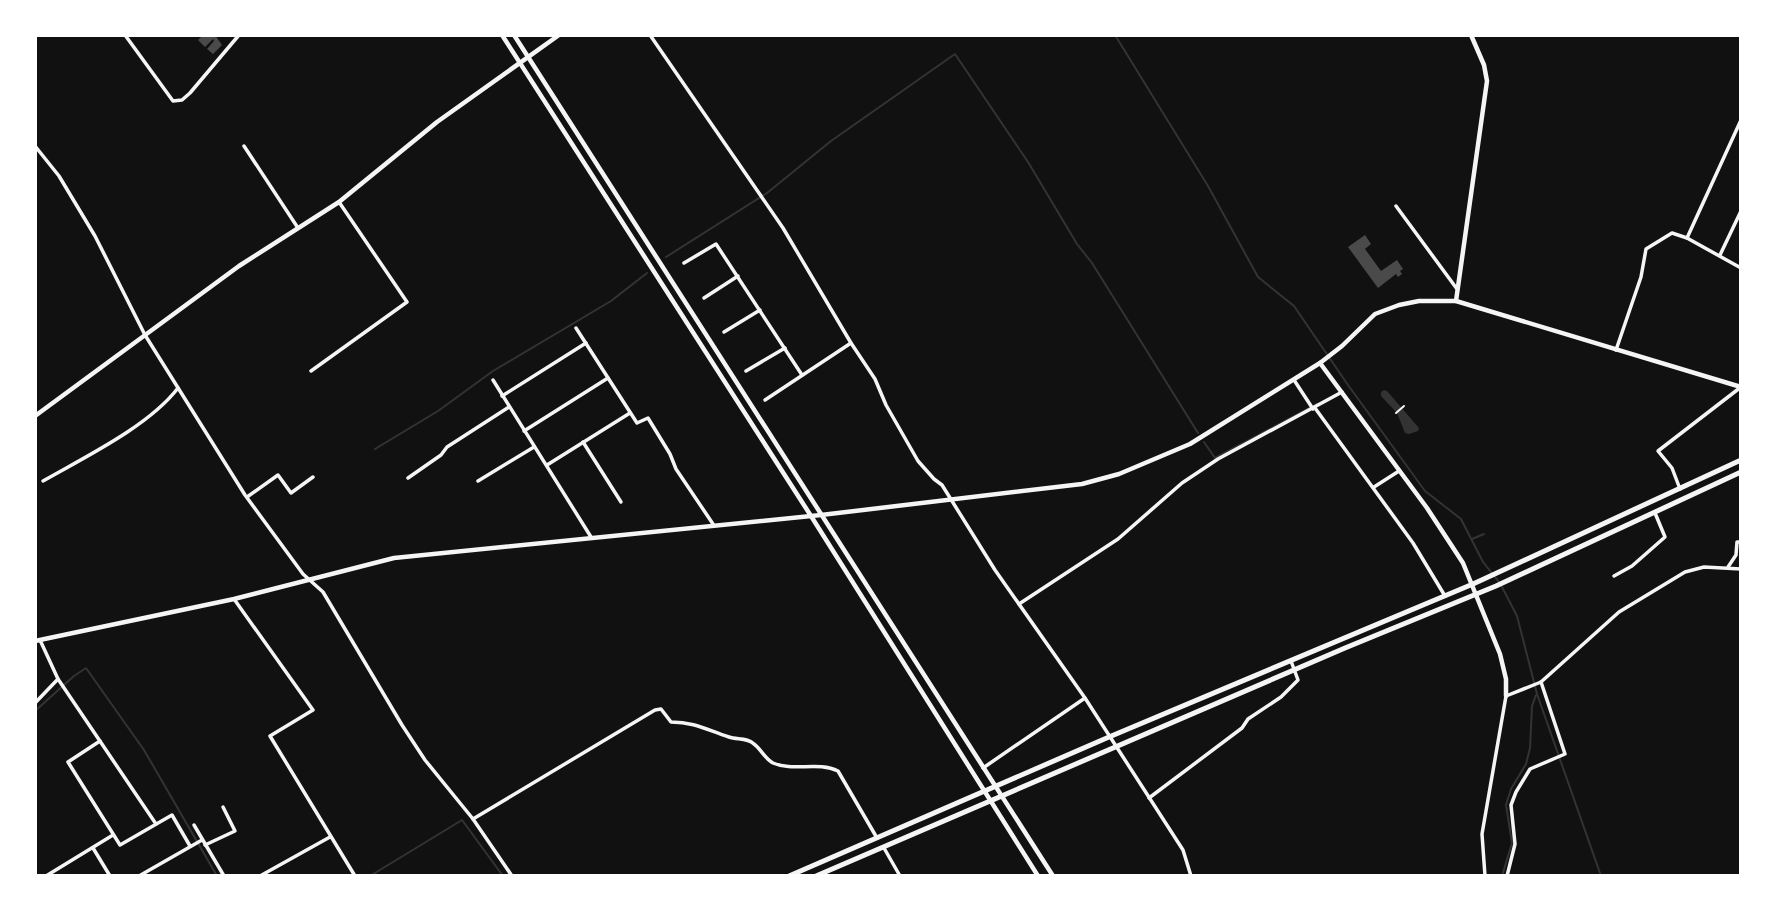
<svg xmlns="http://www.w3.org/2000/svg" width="1776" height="911" viewBox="0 0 1776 911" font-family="'Source Sans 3',sans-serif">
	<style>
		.water { fill: #333 }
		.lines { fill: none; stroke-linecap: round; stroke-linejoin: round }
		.stream { stroke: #333; stroke-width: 2 }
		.building { fill: #4a4a4a }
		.path { stroke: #f5f5f5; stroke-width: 2 }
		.minor { stroke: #f5f5f5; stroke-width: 3.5 }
		.tertiary { stroke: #f5f5f5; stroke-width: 4.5 }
		.secondary { stroke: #f5f5f5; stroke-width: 4.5 }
		.primary { stroke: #f5f5f5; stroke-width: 5 }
	</style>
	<rect width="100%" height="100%" fill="#111"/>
	<polygon class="water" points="1384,390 1387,391 1419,428 1418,431 1409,434 1405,433 1397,413 1381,396 1381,392"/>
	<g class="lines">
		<g class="stream">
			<polyline points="1115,35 1208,186 1258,277 1294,306 1348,385 1425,491 1461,519 1483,562 1499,582"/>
			<polyline points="666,257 767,193 831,141 955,54 1028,162 1077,244 1092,263 1198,433"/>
			<polyline points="1204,442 1215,458 1317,404"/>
			<polyline points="375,449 438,411 493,371 611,301 647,273"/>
			<polyline points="1472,539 1484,534"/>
			<polyline points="1502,587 1517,616 1537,694 1601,876"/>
			<polyline points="35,711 74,676 86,668 144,750 217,876"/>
			<polyline points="370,876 462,820 503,876"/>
			<polyline points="1502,876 1512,843 1506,805 1511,789 1526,764 1530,748 1532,706 1536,695"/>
		</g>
	</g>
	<g class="building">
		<polygon points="203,35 215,35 222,45 213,54 207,49 214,41 213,39 205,47 198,40"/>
		<polygon points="1365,235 1371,244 1365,249 1381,271 1397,260 1403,269 1400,271 1402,274 1398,277 1396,274 1378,288 1348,247"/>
	</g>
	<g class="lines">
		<polyline class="path" points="1396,413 1404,406"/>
		<g class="minor">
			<polyline points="125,35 173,101 182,100 190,93 239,35"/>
			<polyline points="650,35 783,228 851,343 875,379 886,405 918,461 934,479 942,485 995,570 1085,698 1183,850 1191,876"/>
			<polyline points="35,146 59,176 95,236 145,335 245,495 303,574 323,592 402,725 425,760 473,819 512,876"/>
			<polyline points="244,146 298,228"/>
			<polyline points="1396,206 1457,289"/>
			<polyline points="1687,238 1741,120"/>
			<polyline points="1720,255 1741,211"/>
			<polyline points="684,263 716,244 802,375"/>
			<polyline points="704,298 738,276"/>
			<polyline points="576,328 637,423 648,418 670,454 676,469 713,524"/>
			<polyline points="724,332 760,310"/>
			<polyline points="1616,350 1641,277 1646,249 1672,233 1687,238 1741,268"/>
			<polyline points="311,371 407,302 339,202"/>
			<polyline points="746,371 785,348"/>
			<polyline points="493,380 591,537"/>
			<polyline points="1294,380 1313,409"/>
			<polyline points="502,396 586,343"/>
			<polyline points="765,400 851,343"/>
			<polyline points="1315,408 1413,543 1445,596"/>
			<polyline points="524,431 608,378"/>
			<polyline points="583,442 621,502"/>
			<polyline points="547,465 630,413"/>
			<polyline points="408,478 441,455 447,447 509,407"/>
			<path d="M43 481C85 457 149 426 178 388"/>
			<polyline points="478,481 534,447"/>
			<polyline points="1374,487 1399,471"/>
			<polyline points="1680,489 1672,468 1658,451 1741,387"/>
			<polyline points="247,497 278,475 291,493 313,477"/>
			<polyline points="1728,567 1736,555 1737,542 1741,542"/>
			<polyline points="1614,576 1632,566 1665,537 1655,513"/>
			<polyline points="234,599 313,710 270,736 355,876"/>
			<polyline points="1019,604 1118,539 1182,483 1218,459 1342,392"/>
			<polyline points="40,640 58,679 156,824"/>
			<polyline points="35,703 58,679"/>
			<polyline points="100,741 68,762 120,845 172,815 190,846"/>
			<polyline points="983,768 1085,698"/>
			<polyline points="1149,798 1242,728 1248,719 1281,697 1298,680 1291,661"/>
			<path d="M473 819 655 710 661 709 671 722C695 722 707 730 729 737 737 740 747 737 754 744 761 749 765 759 773 763 793 772 818 761 838 771L877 838"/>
			<polyline points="194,825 224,876"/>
			<polyline points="205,845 235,831 223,807"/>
			<polyline points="93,848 110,876"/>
			<polyline points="884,848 900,876"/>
			<polyline points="46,876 113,835"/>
			<polyline points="139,876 202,840"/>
			<polyline points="260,876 330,837"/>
			<polyline points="1485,876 1482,834 1506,696 1541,682 1619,612 1685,572 1704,567 1741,569"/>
			<polyline points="1507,876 1515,844 1511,805 1516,792 1530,769 1565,754 1541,682"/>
		</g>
		<g class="tertiary">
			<polyline points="1456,301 1487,81 1484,65 1471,35"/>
			<polyline points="1320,363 1427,508 1463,563 1500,654 1506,679 1506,696"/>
			<polyline points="35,416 239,266 339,202 437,122 559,35"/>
		</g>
		<g class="secondary">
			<polyline points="502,35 811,516 1038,876"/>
			<polyline points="514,35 1053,876"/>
			<polyline points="35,641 234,599 394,558 821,515 1082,484 1119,474 1190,444 1320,363 1342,346 1375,314 1399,305 1419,301 1456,301 1741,387"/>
		</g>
		<g class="primary">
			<polyline points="789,876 1109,737 1473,584 1741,460"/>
			<polyline points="816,876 1345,648 1496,586 1741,472"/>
		</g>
	</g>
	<rect width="1776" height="911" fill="none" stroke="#ffffff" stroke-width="74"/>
</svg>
